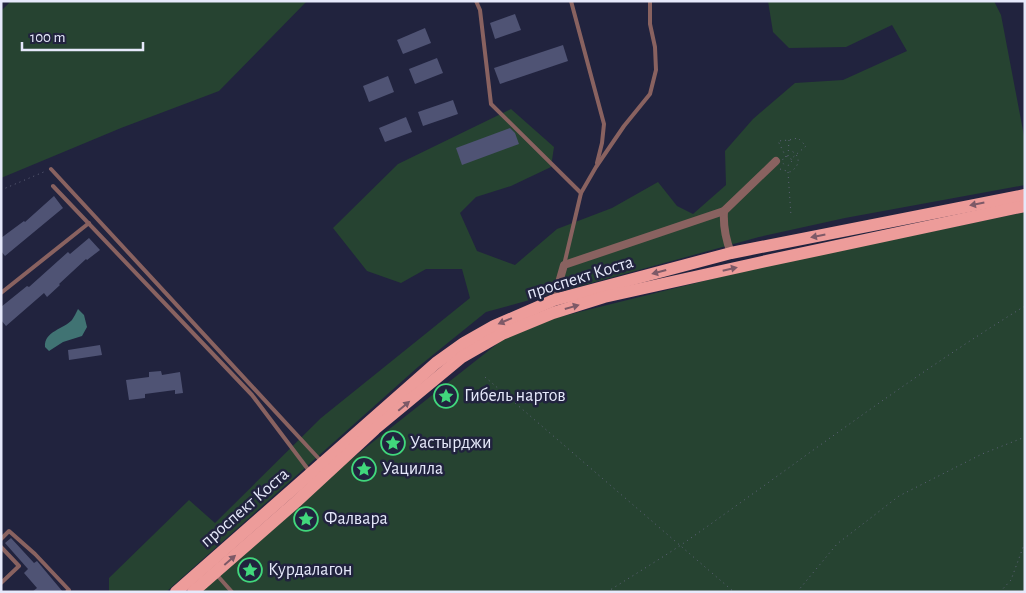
<svg xmlns="http://www.w3.org/2000/svg" width="1026" height="593" viewBox="0 0 1026 593" font-family="'Alegreya Sans',sans-serif">
	<style>
		.green { fill: #264331 }
		.water { fill: #407373 }
		.building { fill: #4f5374 }
		.lines { fill: none; stroke-linecap: round; stroke-linejoin: round }
		.path { stroke: #60637b; stroke-width: 1; stroke-dasharray: 1 4; stroke-linecap: butt }
		.lane { stroke: #896260; stroke-width: 4 }
		.street { stroke: #896260; stroke-width: 8 }
		.primary { stroke: #ed9c9a; stroke-width: 12 }
		.oneway { fill: #7d5967 }
		.labels { text-anchor: middle; dominant-baseline: central; stroke-width: 5; stroke-linejoin: round; paint-order: stroke }
		.street-label { font-size: 18px; fill: #e6e9fb; stroke: #21233e }
		.poi-label { font-size: 18px; fill: #e6e9fb; stroke: #21233e; text-anchor: start }
	</style>
	<rect width="100%" height="100%" fill="#21233e"/>
	<g class="green">
		<polygon points="11,1 307,1 219,91 121,128 1,178 1,11"/>
		<polygon points="768,1 994,1 1001,15 1025,141 1025,185 845,218 759,237 486,312 418,367 166,592 109,592 109,578 189,500 215,523 321,418 470,298 462,269 426,269 401,283 367,271 333,228 398,164 511,109 554,147 551,167 511,186 476,197 460,213 477,251 515,265 557,229 612,208 658,182 677,206 693,214 726,185 725,151 753,119 795,83 843,80 907,51 892,25 846,47 789,48 773,32"/>
		<polygon points="1025,212 1025,592 198,592 345,464 502,340 555,318 752,269"/>
	</g>
	<path class="water" d="M78 309 84 315 87 327 82 336 63 342 49 351 45 347C44 331 64 329 72 320 74 317 76 313 78 309Z"/>
	<g class="building">
		<polygon points="515,14 521,30 495,39 490,23"/>
		<polygon points="425,28 431,43 403,54 397,40"/>
		<polygon points="563,45 568,61 500,84 494,68"/>
		<polygon points="437,58 443,73 415,84 409,69"/>
		<polygon points="388,76 394,92 369,102 363,86"/>
		<polygon points="453,100 458,114 423,126 418,112"/>
		<polygon points="406,117 412,132 385,142 379,128"/>
		<polygon points="510,128 515,133 519,144 462,165 456,148"/>
		<polygon points="54,196 63,208 5,256 1,251 1,238 24,221 25,222"/>
		<polygon points="89,238 100,250 87,260 86,259 59,284 60,285 47,297 44,293 6,326 1,320 1,307 27,286 29,287 68,252 70,254"/>
		<polygon points="100,345 102,355 69,360 68,350"/>
		<polygon points="161,371 162,375 180,372 183,393 175,394 175,390 145,394 145,398 129,400 126,380 149,377 149,372"/>
		<polygon points="11,538 34,563 37,561 63,592 32,592 37,588 24,573 28,569 5,543"/>
	</g>
	<g class="lines">
		<g class="path">
			<polyline points="788,156 789,140"/>
			<circle cx="787" cy="161" r="4.5"/>
			<polyline points="786,157 778,141 789,140 798,138 806,146 791,159"/>
			<path d="M780 169 790 172C801 166 801 154 789 150"/>
			<polyline points="788,172 791,216"/>
			<polyline points="1,190 46,171"/>
			<polyline points="485,377 734,592"/>
			<path d="M607 592C632 576 657 561 681 545 795 465 906 379 1025 306"/>
			<polyline points="797,592 837,544 899,496 982,454 1025,437"/>
			<polyline points="1000,592 1011,580 1025,542"/>
		</g>
		<g class="lane">
			<polyline points="476,1 480,10 491,104 581,193"/>
			<polyline points="571,1 604,124 602,143 597,163"/>
			<polyline points="51,169 321,461"/>
			<polyline points="53,186 252,395 310,472"/>
			<polyline points="564,265 581,193 596,167 624,126 650,94 656,70 655,47 650,24 650,1"/>
			<polyline points="1,293 89,223"/>
			<polyline points="1,539 9,531 35,554 69,590 67,592"/>
			<polyline points="1,547 19,566 1,583"/>
			<polyline points="216,574 232,592"/>
		</g>
		<g class="street">
			<path d="M731 253C726 240 723 226 724 211L776 161"/>
			<polyline points="554,300 564,265 724,211"/>
		</g>
		<g class="primary">
			<polyline points="176,592 436,363 464,343 494,326 554,300 731,253 1025,195"/>
			<polyline points="193,592 296,502 375,429 462,357 502,334 553,313 604,297 762,262 1025,206"/>
		</g>
	</g>
	<defs><path id="oneway-solid" d="M-6-.8H1V-3.2L6.5 0L1 3.2V.8H-6Z" transform="scale(1.25)"/></defs>
	<g class="oneway">
		<use href="#oneway-solid" transform="translate(977 204) rotate(169)"/>
		<use href="#oneway-solid" transform="translate(818 236) rotate(169)"/>
		<use href="#oneway-solid" transform="translate(730 269) rotate(-13)"/>
		<use href="#oneway-solid" transform="translate(659 272) rotate(165)"/>
		<use href="#oneway-solid" transform="translate(572 307) rotate(-16)"/>
		<use href="#oneway-solid" transform="translate(505 321) rotate(157)"/>
		<use href="#oneway-solid" transform="translate(404 406) rotate(-40)"/>
		<use href="#oneway-solid" transform="translate(230 560) rotate(-41)"/>
	</g>
	<defs>
		<g id="sight-ring" transform="scale(1.25)"><circle r="9.5" fill="#21233e" stroke="#41d77c" stroke-width="1.5"/><path d="M0-6L1.8-2.2L6-1.7L2.9 1.2L3.7 5.4L0 3.3L-3.7 5.4L-2.9 1.2L-6-1.7L-1.8-2.2Z" fill="#41d77c"/></g>
	</defs>
	<g fill-rule="evenodd">
		<use href="#sight-ring" x="446" y="396"/>
		<use href="#sight-ring" x="393" y="443"/>
		<use href="#sight-ring" x="364" y="469"/>
		<use href="#sight-ring" x="306" y="519"/>
		<use href="#sight-ring" x="250" y="570"/>
	</g>
	<g class="labels">
		<g class="street-label">
			<text transform="translate(580 278) rotate(-17)">проспект Коста</text>
			<text transform="translate(245 508) rotate(-41)">проспект Коста</text>
		</g>
		<g class="poi-label">
			<text x="464" y="396">Гибель нартов</text>
			<text x="410" y="443">Уастырджи</text>
			<text x="382" y="469">Уацилла</text>
			<text x="324" y="519">Фалвара</text>
			<text x="268" y="570">Курдалагон</text>
		</g>
	</g>
	<rect width="1026" height="593" fill="none" stroke="#e6e9fb" stroke-width="5"/>
	<path d="M22 42v8h121v-8" fill="none" stroke="#e6e9fb" stroke-width="2.5"/>
	<text x="30" y="42" font-size="15" fill="#e6e9fb" stroke="#21233e" stroke-width="4" paint-order="stroke">100 m</text>
</svg>
